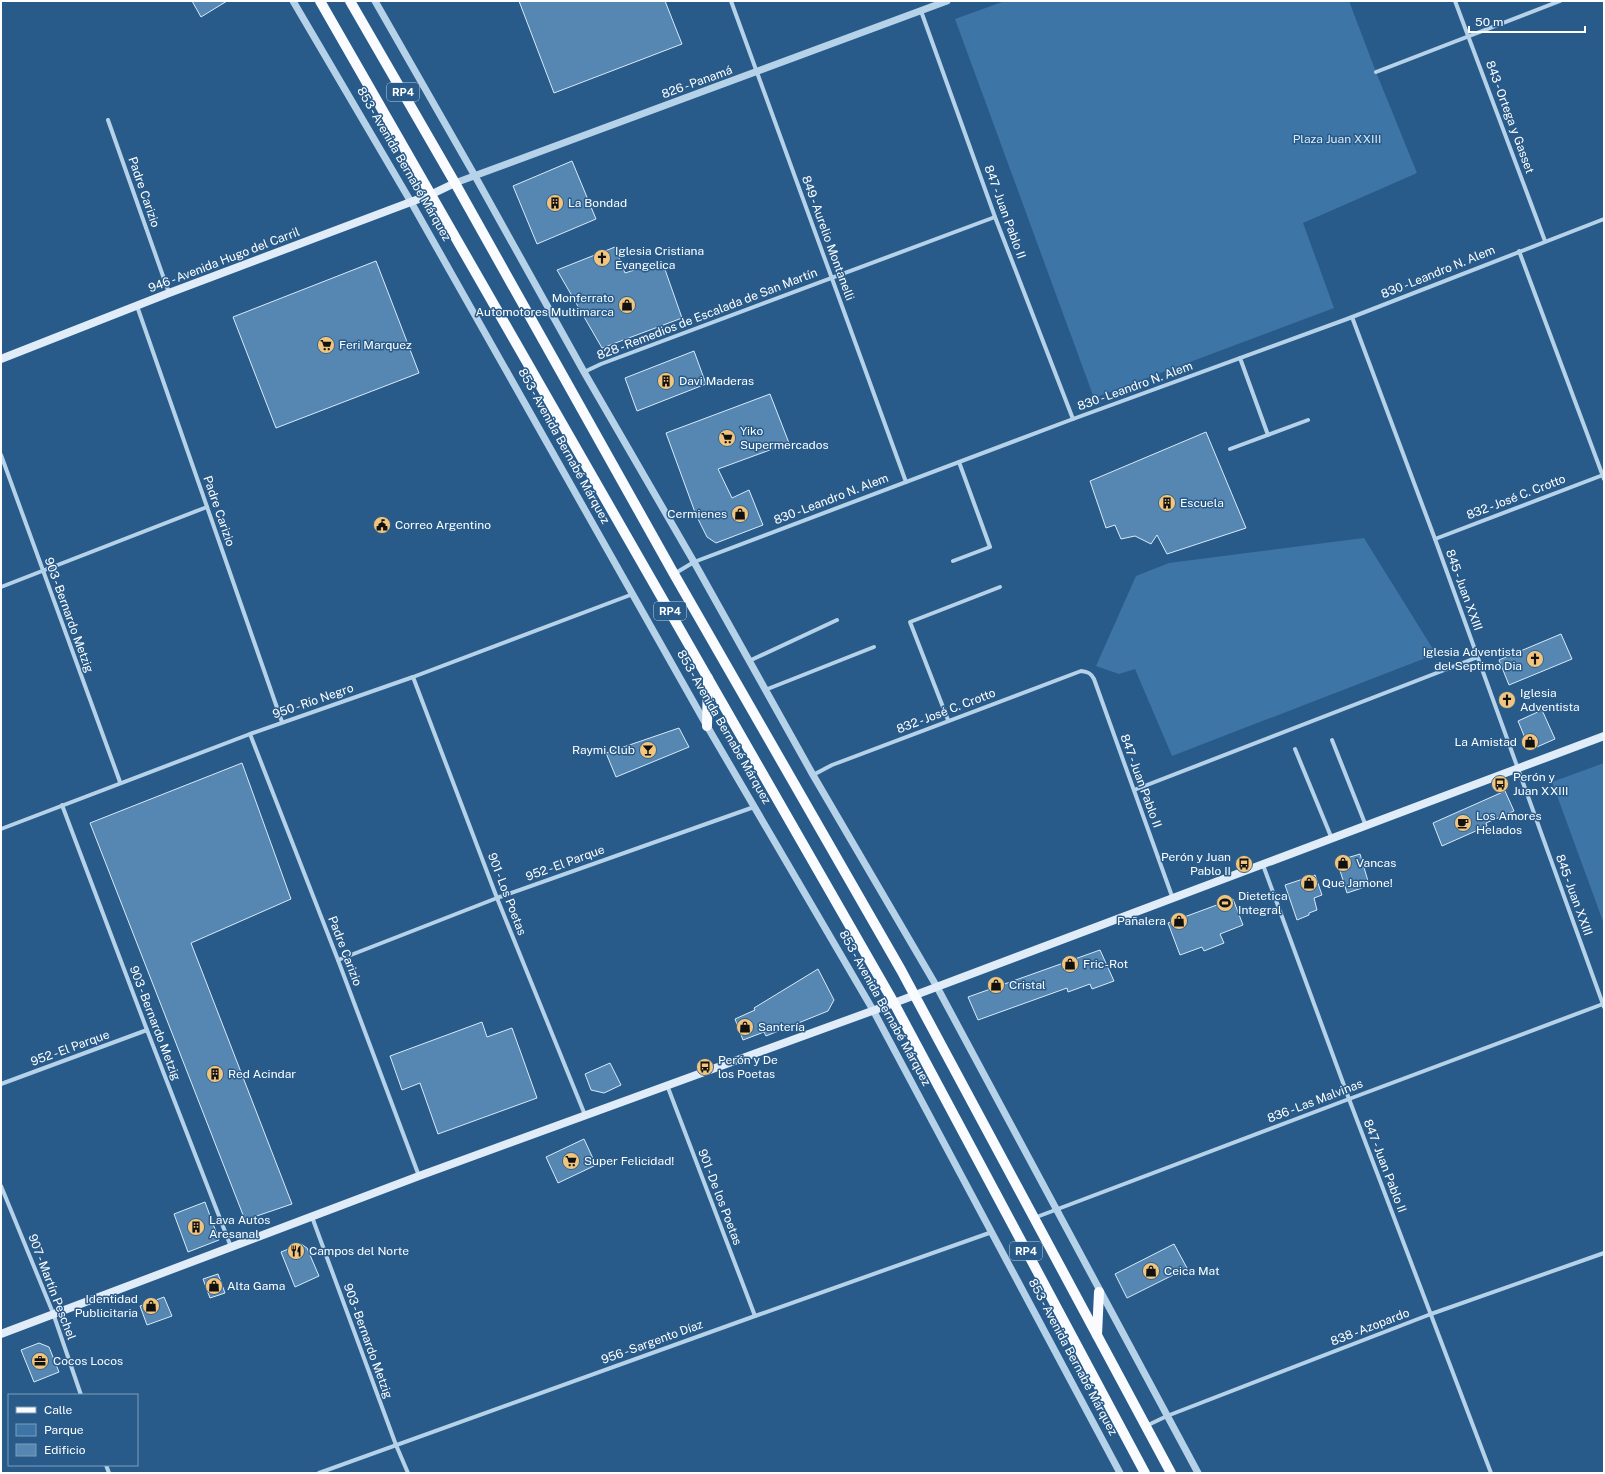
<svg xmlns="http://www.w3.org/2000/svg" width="1605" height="1474" viewBox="0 0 1605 1474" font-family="'Public Sans',sans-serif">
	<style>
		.green { fill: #3d75a6 }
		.building { fill: #5587b2; stroke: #daeaf7 }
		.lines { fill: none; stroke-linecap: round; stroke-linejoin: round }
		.minor { stroke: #b6d2e9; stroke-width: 4 }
		.tertiary { stroke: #b6d2e9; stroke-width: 7 }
		.secondary { stroke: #e0edf8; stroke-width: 8 }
		.primary { stroke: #f9fbfe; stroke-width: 10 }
		.labels { text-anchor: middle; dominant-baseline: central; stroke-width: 3; stroke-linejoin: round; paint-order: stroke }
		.shield { fill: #285b8a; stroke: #becedc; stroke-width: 1 }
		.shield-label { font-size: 11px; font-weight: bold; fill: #fff }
		.street-label { font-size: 12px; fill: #fff; stroke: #285b8a }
		.park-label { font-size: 12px; fill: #daeaf7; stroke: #285b8a }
		.poi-label { font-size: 12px; fill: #fff; stroke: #285b8a; text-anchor: start }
	</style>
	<rect width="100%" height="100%" fill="#285b8a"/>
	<g class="green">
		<polygon points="1005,1 1349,1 1376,72 1417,173 1303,223 1334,308 1094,398 955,19"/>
		<polygon points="1364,538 1436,654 1172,756 1135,669 1119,674 1096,666 1136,576 1169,563"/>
		<polygon points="1604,763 1604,924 1552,782"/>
	</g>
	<g class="building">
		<polygon points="192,1 227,1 201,17"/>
		<polygon points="519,1 665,1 682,44 554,93"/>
		<polygon points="572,161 596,219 537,244 513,186"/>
		<polygon points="615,247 625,273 662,261 682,318 602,348 557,270"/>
		<polygon points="376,261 419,373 276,428 233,317"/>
		<polygon points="694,351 706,384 637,411 625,378"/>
		<polygon points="770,394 789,443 718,469 732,498 749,490 763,525 716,543 707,537 696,515 666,433"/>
		<polygon points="1206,432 1246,528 1167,554 1157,535 1151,544 1135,536 1121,539 1115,525 1106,528 1090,481"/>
		<polygon points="1561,634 1572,659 1509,685 1499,660"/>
		<polygon points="1542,710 1555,739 1530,750 1518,721"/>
		<polygon points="679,728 689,747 616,777 606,753"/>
		<polygon points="242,763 291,899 191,943 292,1204 245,1220 90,823"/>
		<polygon points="1505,791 1514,811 1486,823 1487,826 1442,846 1433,823"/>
		<polygon points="1360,854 1368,881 1360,884 1362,888 1347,893 1337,861"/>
		<polygon points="1315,875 1322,895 1314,898 1317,910 1309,913 1309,915 1297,920 1285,885"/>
		<polygon points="1233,899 1243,925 1220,934 1224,943 1204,951 1202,947 1180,955 1168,923"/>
		<polygon points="1100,950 1114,981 1092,989 1090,984 1068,992 1067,988 978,1020 968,997"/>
		<polygon points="818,969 834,1000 828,1011 766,1036 764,1032 743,1040 735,1019 755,1010 754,1008"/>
		<polygon points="482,1022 487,1037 512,1028 537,1098 438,1134 420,1083 402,1090 390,1056"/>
		<polygon points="610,1063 621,1085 604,1093 591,1090 585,1074"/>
		<polygon points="584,1139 596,1165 558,1183 546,1157"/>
		<polygon points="205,1202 219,1240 188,1252 174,1214"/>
		<polygon points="301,1244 307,1248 319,1276 295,1287 281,1252"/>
		<polygon points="1174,1244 1187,1268 1127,1298 1115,1274"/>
		<polygon points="218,1274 225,1293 210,1298 203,1279"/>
		<polygon points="164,1297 172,1316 147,1325 140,1306"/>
		<polygon points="39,1343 49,1347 59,1372 34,1382 21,1350"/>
	</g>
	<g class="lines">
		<g class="minor">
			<polyline points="731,1 906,482"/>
			<polyline points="1455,1 1545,241"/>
			<polyline points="921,11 995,217 1073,419"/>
			<polyline points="1376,72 1560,1"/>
			<polyline points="108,120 169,293"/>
			<polyline points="1519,251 1604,479"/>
			<polyline points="137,306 282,722"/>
			<polyline points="1352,317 1435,539 1604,1007"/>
			<polyline points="1240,358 1268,435"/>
			<polyline points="584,372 601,364 995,217"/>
			<polyline points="1230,449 1308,420"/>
			<polyline points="1,455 120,782"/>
			<polyline points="1435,539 1603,475"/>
			<polyline points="953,561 990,547 959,462"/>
			<polyline points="674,574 694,562 1073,419 1347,319 1604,219"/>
			<polyline points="1,587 207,507"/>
			<polyline points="749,661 837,620"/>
			<polyline points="413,677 497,898 585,1115"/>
			<polyline points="765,690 874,647"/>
			<polyline points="948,720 910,622 1000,587"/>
			<polyline points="250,734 338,960 419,1176"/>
			<polyline points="1332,740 1366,826"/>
			<polyline points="1295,749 1332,839"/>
			<path d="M813 775 832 765 1081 671C1088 672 1091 673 1094 679L1173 899"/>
			<polyline points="1134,790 1478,657"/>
			<polyline points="62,805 147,1030 231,1247"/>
			<polyline points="1,829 250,734 413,677 633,594"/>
			<polyline points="1263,865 1349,1099 1491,1473"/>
			<polyline points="338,960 497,898 754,807"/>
			<polyline points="1,1084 147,1030"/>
			<polyline points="667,1085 755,1316"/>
			<polyline points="1,1186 53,1313 81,1395"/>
			<polyline points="312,1217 396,1445 408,1473"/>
			<polyline points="1034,1218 1349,1099 1603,1004"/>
			<polyline points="1146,1426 1167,1416 1431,1314 1604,1253"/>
			<polyline points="106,1465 109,1473"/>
			<polyline points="319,1473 755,1316 992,1232"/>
		</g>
		<g class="tertiary">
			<polyline points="293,1 411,202 707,726 873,1010 1120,1473"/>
			<polyline points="375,1 475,176 584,372 694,562 813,775 937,987 1198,1473"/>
			<polyline points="455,183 947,1"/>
		</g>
		<g class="secondary">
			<polyline points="1,359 169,293 432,194 455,183"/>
			<polyline points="1,1334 419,1176 894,1003 1604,736"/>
		</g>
		<g class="primary">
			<polyline points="320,1 894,1003 1145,1473"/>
			<polyline points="350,1 455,183 674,574 901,970 1171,1473"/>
			<polyline points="707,726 708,678"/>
			<polyline points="1097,1335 1099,1292"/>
		</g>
	</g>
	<defs>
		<g id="building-disc" transform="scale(0.9)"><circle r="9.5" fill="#f1c57d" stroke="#285b8a"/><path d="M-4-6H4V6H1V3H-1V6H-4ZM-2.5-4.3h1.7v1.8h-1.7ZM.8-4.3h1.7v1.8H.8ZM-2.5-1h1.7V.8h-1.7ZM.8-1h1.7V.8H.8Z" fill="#111"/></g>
		<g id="church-disc" transform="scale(0.9)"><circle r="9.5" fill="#f1c57d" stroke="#285b8a"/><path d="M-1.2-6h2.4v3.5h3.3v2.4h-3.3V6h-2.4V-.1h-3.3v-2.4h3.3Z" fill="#111"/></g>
		<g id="shop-disc" transform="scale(0.9)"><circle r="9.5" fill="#f1c57d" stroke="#285b8a"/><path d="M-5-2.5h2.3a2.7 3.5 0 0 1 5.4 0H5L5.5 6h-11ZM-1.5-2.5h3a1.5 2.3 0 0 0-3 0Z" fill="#111"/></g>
		<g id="supermarket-disc" transform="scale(0.9)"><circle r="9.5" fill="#f1c57d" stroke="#285b8a"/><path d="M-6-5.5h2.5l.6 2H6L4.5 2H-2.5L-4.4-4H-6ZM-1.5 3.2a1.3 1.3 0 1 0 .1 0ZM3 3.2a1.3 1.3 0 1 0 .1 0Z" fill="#111"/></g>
		<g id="civic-disc" transform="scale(0.9)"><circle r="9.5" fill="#f1c57d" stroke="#285b8a"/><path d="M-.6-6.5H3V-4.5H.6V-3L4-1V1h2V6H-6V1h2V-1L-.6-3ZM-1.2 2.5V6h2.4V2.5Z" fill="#111"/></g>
		<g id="bar-disc" transform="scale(0.9)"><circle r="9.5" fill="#f1c57d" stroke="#285b8a"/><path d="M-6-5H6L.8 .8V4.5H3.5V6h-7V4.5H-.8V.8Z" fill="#111"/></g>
		<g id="bus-disc" transform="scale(0.9)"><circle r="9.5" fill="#f1c57d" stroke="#285b8a"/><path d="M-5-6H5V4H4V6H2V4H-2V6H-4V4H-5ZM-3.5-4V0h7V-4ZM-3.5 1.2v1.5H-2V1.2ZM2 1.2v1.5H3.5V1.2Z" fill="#111"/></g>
		<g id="cafe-disc" transform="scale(0.9)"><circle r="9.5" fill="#f1c57d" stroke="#285b8a"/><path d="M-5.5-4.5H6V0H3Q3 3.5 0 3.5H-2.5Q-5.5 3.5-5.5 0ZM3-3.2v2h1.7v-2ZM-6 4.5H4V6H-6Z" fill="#111"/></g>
		<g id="stadium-disc" transform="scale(0.9)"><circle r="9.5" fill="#f1c57d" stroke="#285b8a"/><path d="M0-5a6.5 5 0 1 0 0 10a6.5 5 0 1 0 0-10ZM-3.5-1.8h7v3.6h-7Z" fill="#111"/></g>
		<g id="restaurant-disc" transform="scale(0.9)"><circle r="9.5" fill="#f1c57d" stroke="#285b8a"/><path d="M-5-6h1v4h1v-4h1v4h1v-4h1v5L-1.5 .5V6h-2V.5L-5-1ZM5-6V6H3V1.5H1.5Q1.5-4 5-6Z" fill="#111"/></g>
		<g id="office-disc" transform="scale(0.9)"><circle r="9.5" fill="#f1c57d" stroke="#285b8a"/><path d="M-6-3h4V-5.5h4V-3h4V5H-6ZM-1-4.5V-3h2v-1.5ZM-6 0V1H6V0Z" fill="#111"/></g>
	</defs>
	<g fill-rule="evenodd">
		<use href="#building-disc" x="555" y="203"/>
		<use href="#church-disc" x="602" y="258"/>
		<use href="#shop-disc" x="627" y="305"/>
		<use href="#supermarket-disc" x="326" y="345"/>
		<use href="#building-disc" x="666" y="381"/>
		<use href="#supermarket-disc" x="727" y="438"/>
		<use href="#building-disc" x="1167" y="503"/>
		<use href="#shop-disc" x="740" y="514"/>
		<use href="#civic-disc" x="382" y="525"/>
		<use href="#church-disc" x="1535" y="659"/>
		<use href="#church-disc" x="1507" y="700"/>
		<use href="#shop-disc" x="1530" y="742"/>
		<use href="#bar-disc" x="648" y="750"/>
		<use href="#bus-disc" x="1500" y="784"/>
		<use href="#cafe-disc" x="1463" y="823"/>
		<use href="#shop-disc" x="1343" y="863"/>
		<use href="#bus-disc" x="1244" y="864"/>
		<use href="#shop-disc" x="1309" y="883"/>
		<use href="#stadium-disc" x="1225" y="903"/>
		<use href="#shop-disc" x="1179" y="921"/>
		<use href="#shop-disc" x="1070" y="964"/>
		<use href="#shop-disc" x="996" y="985"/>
		<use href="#shop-disc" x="745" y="1027"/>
		<use href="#bus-disc" x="705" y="1067"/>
		<use href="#building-disc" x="215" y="1074"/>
		<use href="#supermarket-disc" x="571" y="1161"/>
		<use href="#building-disc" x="196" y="1227"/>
		<use href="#restaurant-disc" x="296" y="1251"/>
		<use href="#shop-disc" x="1151" y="1271"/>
		<use href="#shop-disc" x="214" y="1286"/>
		<use href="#shop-disc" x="151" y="1306"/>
		<use href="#office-disc" x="40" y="1361"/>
	</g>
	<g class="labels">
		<g class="shield">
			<rect x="387" y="83" width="32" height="18" rx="3"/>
			<rect x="654" y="602" width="32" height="18" rx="3"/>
			<rect x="1010" y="1242" width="32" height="18" rx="3"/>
		</g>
		<g class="shield-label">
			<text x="403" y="92">RP4</text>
			<text x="670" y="611">RP4</text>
			<text x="1026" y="1251">RP4</text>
		</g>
		<g class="street-label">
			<text transform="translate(697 82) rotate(-20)">826 - Panamá</text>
			<text transform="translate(1510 117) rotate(70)">843 - Ortega y Gasset</text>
			<text transform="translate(404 164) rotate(60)">853 - Avenida Bernabé Márquez</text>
			<text transform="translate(144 192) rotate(71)">Padre Carizio</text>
			<text transform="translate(1005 212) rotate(70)">847 - Juan Pablo II</text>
			<text transform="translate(828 238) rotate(70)">849 - Aurelio Montanelli</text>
			<text transform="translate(224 260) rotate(-21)">946 - Avenida Hugo del Carril</text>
			<text transform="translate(1438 272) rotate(-22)">830 - Leandro N. Alem</text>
			<text transform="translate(707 314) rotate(-21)">828 - Remedios de Escalada de San Martín</text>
			<text transform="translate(1135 386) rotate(-20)">830 - Leandro N. Alem</text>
			<text transform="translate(564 446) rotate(61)">853 - Avenida Bernabé Márquez</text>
			<text transform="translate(1516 497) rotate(-21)">832 - José C. Crotto</text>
			<text transform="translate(831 499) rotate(-21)">830 - Leandro N. Alem</text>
			<text transform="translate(219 511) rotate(71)">Padre Carizio</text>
			<text transform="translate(1464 590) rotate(70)">845 - Juan XXIII</text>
			<text transform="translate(69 615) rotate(70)">903 - Bernardo Metzig</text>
			<text transform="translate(313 701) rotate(-19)">950 - Río Negro</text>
			<text transform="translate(946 711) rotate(-21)">832 - José C. Crotto</text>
			<text transform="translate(724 727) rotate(60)">853 - Avenida Bernabé Márquez</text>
			<text transform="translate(1141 781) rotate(70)">847 - Juan Pablo II</text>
			<text transform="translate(565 863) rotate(-20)">952 - El Parque</text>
			<text transform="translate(507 894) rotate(69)">901 - Los Poetas</text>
			<text transform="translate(1574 895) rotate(70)">845 - Juan XXIII</text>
			<text transform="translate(345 951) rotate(69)">Padre Carizio</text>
			<text transform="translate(885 1008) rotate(61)">853 - Avenida Bernabé Márquez</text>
			<text transform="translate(155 1023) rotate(69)">903 - Bernardo Metzig</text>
			<text transform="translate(70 1048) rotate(-20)">952 - El Parque</text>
			<text transform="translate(1315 1101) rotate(-21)">836 - Las Malvinas</text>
			<text transform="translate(1385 1166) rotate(69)">847 - Juan Pablo II</text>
			<text transform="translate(720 1197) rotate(69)">901 - De los Poetas</text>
			<text transform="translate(52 1287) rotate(69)">907 - Martín Peschel</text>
			<text transform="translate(1370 1327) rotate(-21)">838 - Azopardo</text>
			<text transform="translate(368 1341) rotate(70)">903 - Bernardo Metzig</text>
			<text transform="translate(652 1342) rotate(-20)">956 - Sargento Díaz</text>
			<text transform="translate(1073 1357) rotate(62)">853 - Avenida Bernabé Márquez</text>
		</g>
		<g class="park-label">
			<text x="1337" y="139">Plaza Juan XXIII</text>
		</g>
		<g class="poi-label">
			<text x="568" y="203">La Bondad</text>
			<text x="615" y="251">Iglesia Cristiana<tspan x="615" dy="14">Evangelica</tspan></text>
			<text x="614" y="298" text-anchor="end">Monferrato<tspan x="614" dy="14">Automotores Multimarca</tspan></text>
			<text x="339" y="345">Feri Marquez</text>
			<text x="679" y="381">Davi Maderas</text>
			<text x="740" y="431">Yiko<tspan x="740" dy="14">Supermercados</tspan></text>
			<text x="1180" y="503">Escuela</text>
			<text x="727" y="514" text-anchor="end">Cermienes</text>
			<text x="395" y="525">Correo Argentino</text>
			<text x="1522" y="652" text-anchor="end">Iglesia Adventista<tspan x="1522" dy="14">del Septimo Dia</tspan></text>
			<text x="1520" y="693">Iglesia<tspan x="1520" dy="14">Adventista</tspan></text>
			<text x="1517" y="742" text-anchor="end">La Amistad</text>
			<text x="635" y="750" text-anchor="end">Raymi Club</text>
			<text x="1513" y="777">Perón y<tspan x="1513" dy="14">Juan XXIII</tspan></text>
			<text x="1476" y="816">Los Amores<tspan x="1476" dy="14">Helados</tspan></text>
			<text x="1231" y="857" text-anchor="end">Perón y Juan<tspan x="1231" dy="14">Pablo II</tspan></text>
			<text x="1356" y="863">Vancas</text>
			<text x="1322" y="883">Que Jamone!</text>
			<text x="1238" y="896">Dietetica<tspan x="1238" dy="14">Integral</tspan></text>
			<text x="1166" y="921" text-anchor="end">Pañalera</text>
			<text x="1083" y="964">Fric-Rot</text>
			<text x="1009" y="985">Cristal</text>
			<text x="758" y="1027">Santería</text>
			<text x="718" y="1060">Perón y De<tspan x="718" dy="14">los Poetas</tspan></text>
			<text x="228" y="1074">Red Acindar</text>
			<text x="584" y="1161">Super Felicidad!</text>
			<text x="209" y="1220">Lava Autos<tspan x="209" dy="14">Aresanal</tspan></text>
			<text x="309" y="1251">Campos del Norte</text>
			<text x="1164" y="1271">Ceica Mat</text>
			<text x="227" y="1286">Alta Gama</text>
			<text x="138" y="1299" text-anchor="end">Identidad<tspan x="138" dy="14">Publicitaria</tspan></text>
			<text x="53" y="1361">Cocos Locos</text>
		</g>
	</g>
	<rect width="1605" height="1474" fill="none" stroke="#ffffff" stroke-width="4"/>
	<rect x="8" y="1394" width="130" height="72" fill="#285b8a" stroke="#7e9db9"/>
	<rect x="16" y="1407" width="20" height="6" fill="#f9fbfe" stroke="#7e9db9"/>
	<text x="44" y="1414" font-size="12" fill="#ffffff">Calle</text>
	<rect x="16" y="1424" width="20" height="12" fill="#3d75a6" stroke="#7e9db9"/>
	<text x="44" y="1434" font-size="12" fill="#ffffff">Parque</text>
	<rect x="16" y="1444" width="20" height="12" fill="#5587b2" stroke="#7e9db9"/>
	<text x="44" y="1454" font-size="12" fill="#ffffff">Edificio</text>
	<path d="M1469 26v6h116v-6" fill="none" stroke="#ffffff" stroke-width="2"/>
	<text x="1475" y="26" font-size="12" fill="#ffffff" stroke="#285b8a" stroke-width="3" paint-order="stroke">50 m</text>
</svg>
